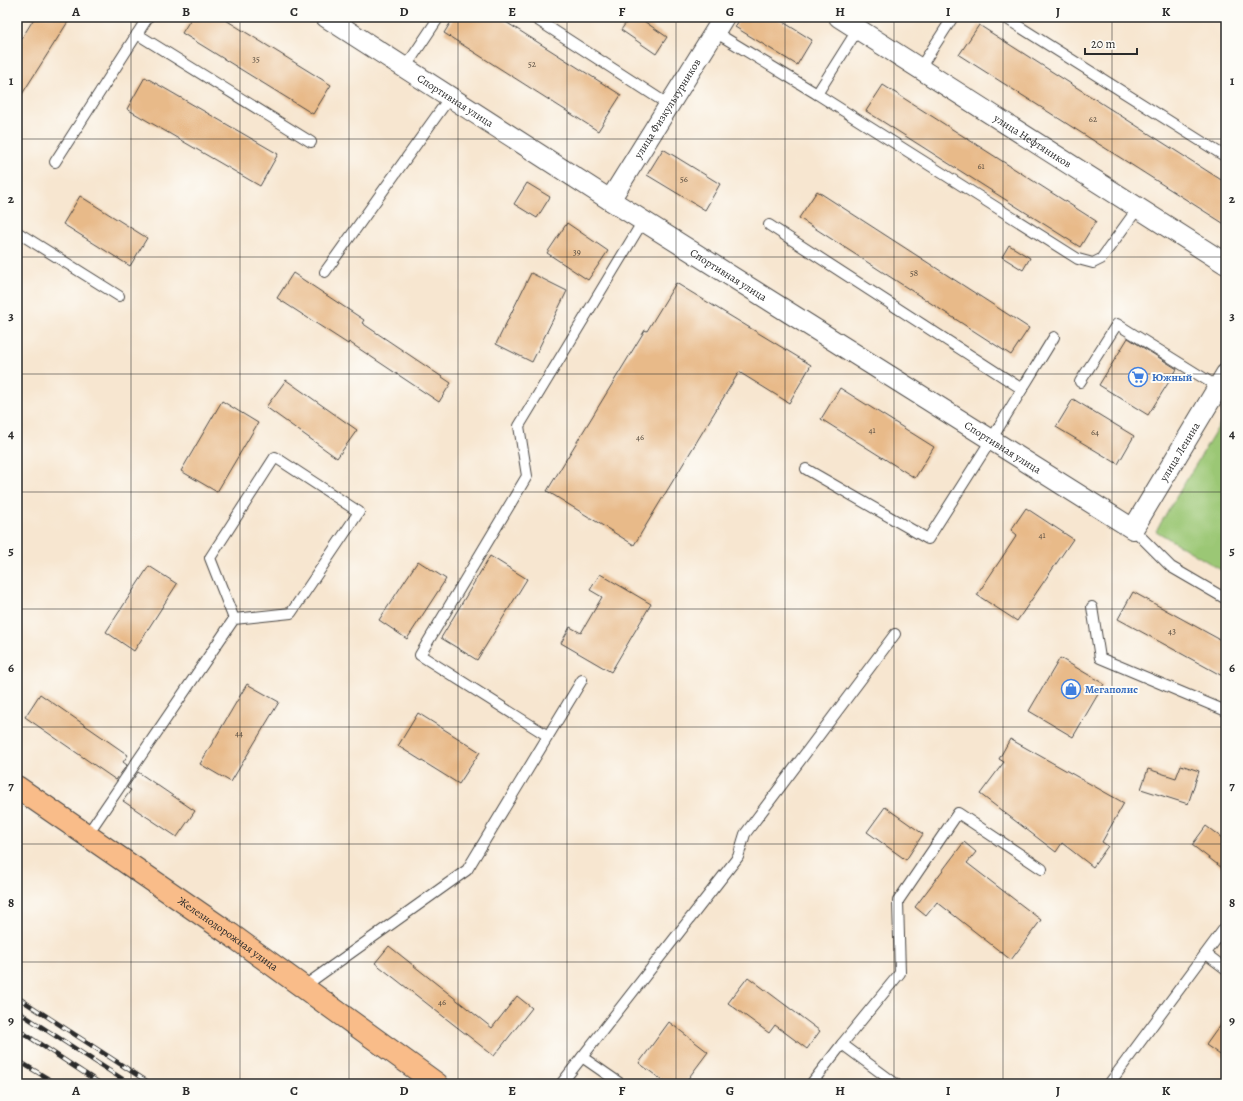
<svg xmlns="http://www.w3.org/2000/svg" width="1243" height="1101" viewBox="0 0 1243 1101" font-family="Alegreya,serif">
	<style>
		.green { fill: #9bc775; stroke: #637950 }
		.building { fill: #e8ba89 }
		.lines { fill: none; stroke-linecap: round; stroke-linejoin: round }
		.lane-casing { stroke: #4a4744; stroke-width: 12 }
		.street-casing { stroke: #4a4744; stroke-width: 22 }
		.primary-casing { stroke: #4a4744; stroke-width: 24 }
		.lane { stroke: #fff; stroke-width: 10 }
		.street { stroke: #fff; stroke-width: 20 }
		.primary { stroke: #f9bc89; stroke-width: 22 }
		.rail-casing { stroke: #2b2b2b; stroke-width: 4.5 }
		.rail { stroke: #fdfcf7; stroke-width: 3; stroke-dasharray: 9; stroke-linecap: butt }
		.grid { fill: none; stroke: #2b2b2b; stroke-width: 1; stroke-opacity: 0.55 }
		.labels { text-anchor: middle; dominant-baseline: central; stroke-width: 4; stroke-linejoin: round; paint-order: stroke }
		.number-label { font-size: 9px; fill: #5a4f42 }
		.street-label { font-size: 11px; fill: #2b2b2b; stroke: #fdfcf7 }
		.shop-label { font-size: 11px; font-weight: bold; fill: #366cbe; stroke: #fdfcf7; text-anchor: start }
		.neatline { fill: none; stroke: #2b2b2b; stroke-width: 1.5 }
		.grid-label { font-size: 13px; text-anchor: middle; font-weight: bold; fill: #2b2b2b }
	</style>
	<rect width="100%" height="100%" fill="#fdfcf7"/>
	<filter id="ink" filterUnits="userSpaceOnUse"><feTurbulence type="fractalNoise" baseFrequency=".025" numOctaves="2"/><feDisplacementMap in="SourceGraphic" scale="8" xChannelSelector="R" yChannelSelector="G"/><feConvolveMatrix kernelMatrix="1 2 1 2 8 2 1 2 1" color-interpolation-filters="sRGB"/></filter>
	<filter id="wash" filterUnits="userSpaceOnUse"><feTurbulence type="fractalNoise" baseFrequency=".012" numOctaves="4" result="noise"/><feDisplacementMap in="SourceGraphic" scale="16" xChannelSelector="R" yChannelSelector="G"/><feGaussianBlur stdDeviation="0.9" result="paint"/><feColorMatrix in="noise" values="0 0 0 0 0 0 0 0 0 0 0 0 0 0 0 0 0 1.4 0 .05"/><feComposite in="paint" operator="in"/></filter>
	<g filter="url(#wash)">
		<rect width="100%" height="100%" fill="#f7e6d0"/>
		<polygon class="green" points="1226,414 1226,573 1156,531"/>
		<g id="blocks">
			<g class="building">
				<polygon points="35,17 71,17 17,102 17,46"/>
				<polygon points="192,17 221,17 331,85 313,114 182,33"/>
				<polygon points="454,17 498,17 621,95 598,131 444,33"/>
				<polygon points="630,17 638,17 667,37 656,54 621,30"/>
				<polygon points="741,17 775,17 812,40 797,65 735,27"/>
				<polygon points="979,25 1226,183 1226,225 959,55"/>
				<polygon points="145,77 278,154 260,186 127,109"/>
				<polygon points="883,85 1096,221 1080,247 866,111"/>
				<polygon points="663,149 720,184 705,210 647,175"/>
				<polygon points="527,183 550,197 537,218 514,204"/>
				<polygon points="817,191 1029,328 1011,355 799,218"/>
				<polygon points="80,196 147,238 130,266 63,224"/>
				<polygon points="567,223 608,251 588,280 547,253"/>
				<polygon points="1009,245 1030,258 1023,270 1002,257"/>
				<polygon points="293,273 364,320 362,323 451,383 439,402 349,342 348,344 277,298"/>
				<polygon points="531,273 567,291 532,362 496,344"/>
				<polygon points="676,283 811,365 789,403 739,372 634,545 547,491 645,330 647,331"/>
				<polygon points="1128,338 1177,369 1148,415 1099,385"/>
				<polygon points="286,380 357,430 337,458 266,407"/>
				<polygon points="840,388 934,447 915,478 821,419"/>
				<polygon points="1073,399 1134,436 1118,464 1056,427"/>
				<polygon points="222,401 258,423 217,492 181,471"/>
				<polygon points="1026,508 1073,539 1017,621 977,595 1017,535 1011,530"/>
				<polygon points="490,556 527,579 477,660 441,638"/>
				<polygon points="418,561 446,579 407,639 379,620"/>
				<polygon points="149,566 177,584 134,651 106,632"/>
				<polygon points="600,574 651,604 611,672 561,643 570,627 581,633 602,597 590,590"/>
				<polygon points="1133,592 1226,643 1226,678 1118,619"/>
				<polygon points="1060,658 1104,684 1073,737 1029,711"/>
				<polygon points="247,684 279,702 231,782 200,764"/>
				<polygon points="40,694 128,755 123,762 127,765 116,780 25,717"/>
				<polygon points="418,713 480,752 459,784 398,746"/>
				<polygon points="1010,739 1124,803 1102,842 1108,846 1093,867 1062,843 1056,852 980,794 1004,762 999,759"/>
				<polygon points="1181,765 1199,771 1188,804 1141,789 1148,769 1176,778"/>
				<polygon points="138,772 195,811 177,837 123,801 131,790 127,788"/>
				<polygon points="885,807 923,834 906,860 867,832"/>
				<polygon points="1206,826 1226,841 1226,871 1192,845"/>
				<polygon points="964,842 976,852 967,863 1041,920 1011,960 937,902 926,916 915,907"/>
				<polygon points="389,946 492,1028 517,996 532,1008 494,1056 375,963"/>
				<polygon points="748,977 820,1031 807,1049 775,1025 769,1033 728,1003"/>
				<polygon points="1226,1017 1226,1059 1206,1045"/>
				<polygon points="669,1022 708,1052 684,1084 667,1084 639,1063"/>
			</g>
		</g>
	</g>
	<g filter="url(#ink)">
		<use href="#blocks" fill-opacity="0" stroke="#4a4744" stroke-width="1"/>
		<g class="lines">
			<g class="lane-casing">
				<g id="lane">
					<polyline points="533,17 669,105"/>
					<polyline points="1004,17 1226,157"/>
					<polyline points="858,29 817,94 1078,259 1093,263 1101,259 1138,208"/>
					<polyline points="715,32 817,94"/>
					<polyline points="137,34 311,142"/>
					<polyline points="405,68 439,17"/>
					<polyline points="920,68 953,17"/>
					<polyline points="55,162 148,17"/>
					<polyline points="769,225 1022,389"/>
					<polyline points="17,232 119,296"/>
					<polyline points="325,272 450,97"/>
					<polyline points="1080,382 1117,324 1218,387"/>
					<polyline points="806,469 928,539 991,440 1054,337"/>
					<polyline points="1133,529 1171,567 1226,599"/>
					<polyline points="1092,607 1100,658 1226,711"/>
					<polyline points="548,736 420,655 527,476 519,426 643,221"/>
					<polyline points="87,835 234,619 291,613 359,512 275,457 210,558 234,619"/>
					<polyline points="1206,954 1226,969"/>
					<polyline points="303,987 467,870 582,680"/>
					<polyline points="842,1044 896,1084"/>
					<polyline points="582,1057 621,1084"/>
					<polyline points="561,1084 738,857 745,834 895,634"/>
					<polyline points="811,1084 842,1044 900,973 898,901 958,813 1042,869"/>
					<polyline points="1109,1084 1226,926"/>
				</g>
			</g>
			<g class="street-casing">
				<g id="street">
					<path id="s1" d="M326 17 610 200 1133 529 1226 374"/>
					<path id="s2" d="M839 17 1226 264"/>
					<path id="s3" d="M610 200 724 17"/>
				</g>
			</g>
			<g class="primary-casing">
				<g id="primary">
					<path id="s4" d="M17 787 230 934 437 1084"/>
				</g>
			</g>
			<use href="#lane" class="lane"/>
			<use href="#street" class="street"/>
			<use href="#primary" class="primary"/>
			<g class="rail-casing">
				<g id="rail">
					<polyline points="17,997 151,1084"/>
					<polyline points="17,1011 130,1084"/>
					<polyline points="17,1029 101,1084"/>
					<polyline points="17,1060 57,1084"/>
				</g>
			</g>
			<use href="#rail" class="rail"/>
		</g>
	</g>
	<path class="grid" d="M131 17V1084M240 17V1084M349 17V1084M458 17V1084M567 17V1084M676 17V1084M785 17V1084M894 17V1084M1003 17V1084M1112 17V1084M17 139H1226M17 257H1226M17 374H1226M17 492H1226M17 609H1226M17 727H1226M17 844H1226M17 962H1226"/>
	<defs>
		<g id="supermarket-ring" transform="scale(1)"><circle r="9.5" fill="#fdfcf7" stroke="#3f7fe0" stroke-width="1.5"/><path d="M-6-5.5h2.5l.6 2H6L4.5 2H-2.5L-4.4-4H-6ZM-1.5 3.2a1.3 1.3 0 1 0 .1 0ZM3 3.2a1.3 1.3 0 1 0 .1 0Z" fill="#3f7fe0"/></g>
		<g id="shop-ring" transform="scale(1)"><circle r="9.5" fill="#fdfcf7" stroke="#3f7fe0" stroke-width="1.5"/><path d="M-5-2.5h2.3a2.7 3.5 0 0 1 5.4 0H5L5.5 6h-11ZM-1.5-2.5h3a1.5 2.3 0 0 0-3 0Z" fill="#3f7fe0"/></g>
	</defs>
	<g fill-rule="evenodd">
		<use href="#supermarket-ring" x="1138" y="377"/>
		<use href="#shop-ring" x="1071" y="689"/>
	</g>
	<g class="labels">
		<g class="number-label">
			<text x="256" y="59">35</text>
			<text x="532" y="64">52</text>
			<text x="1093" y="119">62</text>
			<text x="981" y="166">61</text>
			<text x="684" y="179">56</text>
			<text x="577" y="252">39</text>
			<text x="914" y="273">58</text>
			<text x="872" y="430">41</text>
			<text x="1095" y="432">64</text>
			<text x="640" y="437">46</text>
			<text x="1042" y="535">41</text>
			<text x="1172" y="631">43</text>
			<text x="239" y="733">44</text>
			<text x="442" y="1002">46</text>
		</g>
		<g class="street-label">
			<text stroke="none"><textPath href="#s1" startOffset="154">Спортивная улица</textPath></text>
			<text stroke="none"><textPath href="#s3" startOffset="108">улица Физкультурников</textPath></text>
			<text stroke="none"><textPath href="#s2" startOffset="230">улица Нефтяников</textPath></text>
			<text stroke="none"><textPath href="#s1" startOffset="478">Спортивная улица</textPath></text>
			<text stroke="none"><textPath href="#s1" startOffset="802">Спортивная улица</textPath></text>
			<text stroke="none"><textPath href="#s1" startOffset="1046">улица Ленина</textPath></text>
			<text stroke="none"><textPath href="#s4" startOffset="257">Железнодорожная улица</textPath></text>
		</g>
		<g class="shop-label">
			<text x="1152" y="377">Южный</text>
			<text x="1085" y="689">Мегаполис</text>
		</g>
	</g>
	<rect width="1243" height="1101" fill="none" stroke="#fdfcf7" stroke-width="44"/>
	<path d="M1085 48v6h52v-6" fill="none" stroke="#2b2b2b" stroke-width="2"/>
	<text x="1091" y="48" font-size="12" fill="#2b2b2b" stroke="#fdfcf7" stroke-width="3" paint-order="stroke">20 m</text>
	<rect x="22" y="22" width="1199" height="1057" class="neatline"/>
	<g class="grid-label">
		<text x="76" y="16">A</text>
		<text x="186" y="16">B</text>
		<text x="294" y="16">C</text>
		<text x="404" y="16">D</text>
		<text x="512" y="16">E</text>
		<text x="622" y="16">F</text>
		<text x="730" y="16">G</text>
		<text x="840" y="16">H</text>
		<text x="948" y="16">I</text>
		<text x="1058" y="16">J</text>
		<text x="1166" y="16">K</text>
		<text x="11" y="85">1</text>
		<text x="1232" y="85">1</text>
		<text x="11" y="203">2</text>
		<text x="1232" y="203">2</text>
		<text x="11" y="320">3</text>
		<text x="1232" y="320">3</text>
		<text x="11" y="438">4</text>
		<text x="1232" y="438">4</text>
		<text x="11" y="555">5</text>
		<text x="1232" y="555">5</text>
		<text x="11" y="672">6</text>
		<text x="1232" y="672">6</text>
		<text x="11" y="790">7</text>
		<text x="1232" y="790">7</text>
		<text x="11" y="907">8</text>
		<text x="1232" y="907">8</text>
		<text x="11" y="1025">9</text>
		<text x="1232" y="1025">9</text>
		<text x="76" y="1095">A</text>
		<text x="186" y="1095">B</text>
		<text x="294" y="1095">C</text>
		<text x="404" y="1095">D</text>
		<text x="512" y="1095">E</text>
		<text x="622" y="1095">F</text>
		<text x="730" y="1095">G</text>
		<text x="840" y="1095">H</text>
		<text x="948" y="1095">I</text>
		<text x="1058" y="1095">J</text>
		<text x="1166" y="1095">K</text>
	</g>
</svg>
